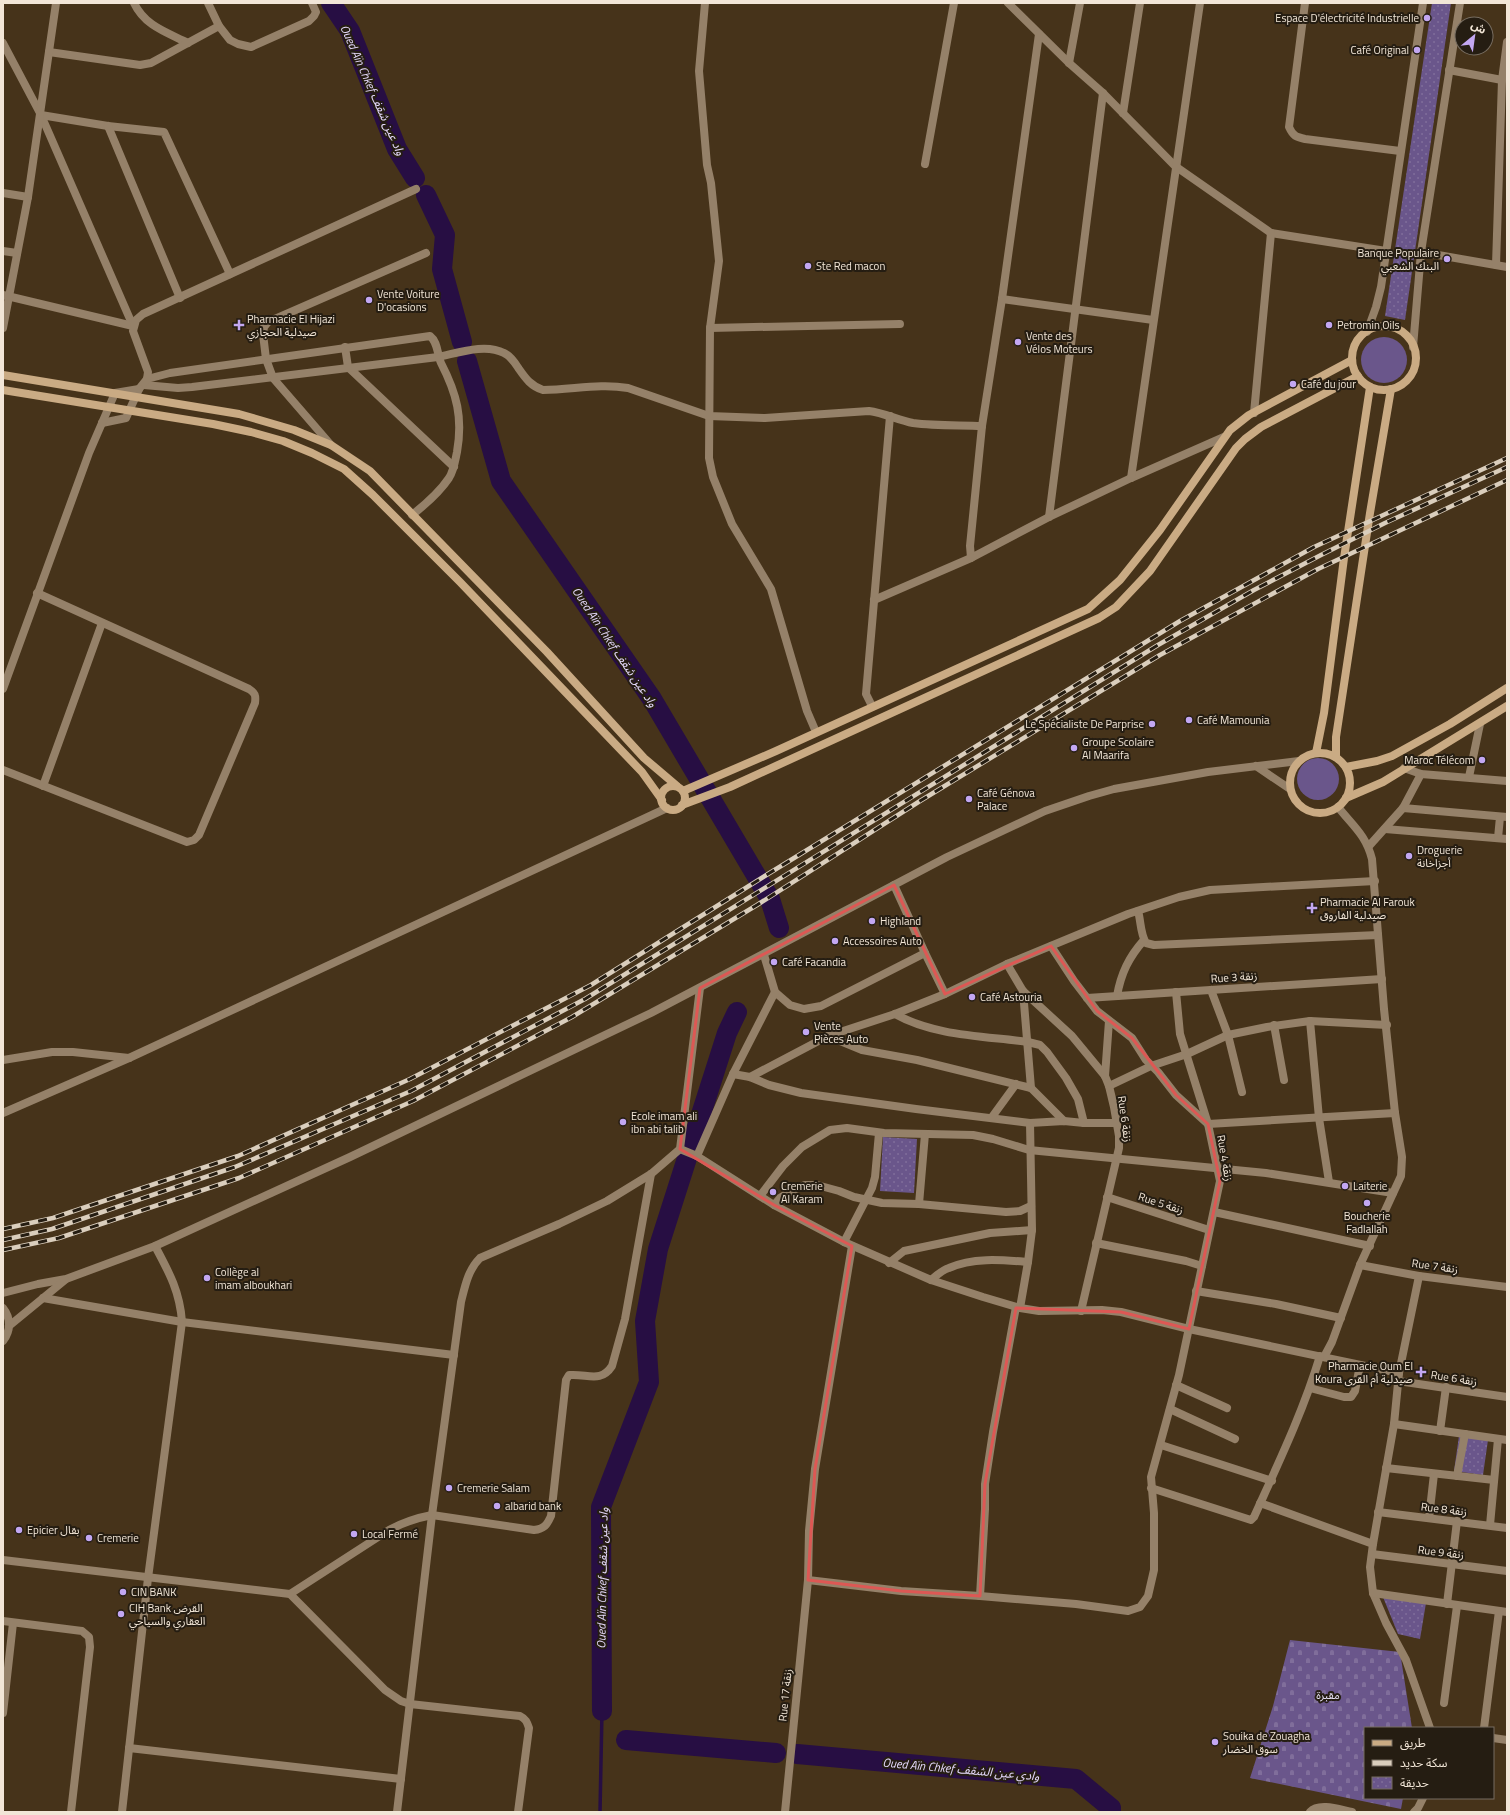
<svg xmlns="http://www.w3.org/2000/svg" width="1510" height="1815" viewBox="0 0 1510 1815" font-family="'Titillium Web','Noto Sans Arabic',sans-serif">
	<style>
		.grass { fill: #6a568b }
		.cemetery { fill: url(#cemetery-stones) }
		.park { fill: url(#park-dots) }
		.lines { fill: none; stroke-linecap: round; stroke-linejoin: round }
		.stream { stroke: #270e43; stroke-width: 3.5 }
		.river { stroke: #270e43; stroke-width: 20 }
		.minor { stroke: #958169; stroke-width: 8 }
		.tertiary { stroke: #958169; stroke-width: 8 }
		.secondary { stroke: #caab84; stroke-width: 8 }
		.rail-casing { stroke: #dacebd; stroke-width: 4.5 }
		.rail { stroke: #251d12; stroke-width: 3; stroke-dasharray: 9; stroke-linecap: butt }
		.marked { fill: none; stroke: #dd5854; stroke-width: 3; stroke-linejoin: round }
		.poi-dot { fill: #c3a7f2; stroke: #251d12; stroke-width: 1.5 }
		.labels { text-anchor: middle; dominant-baseline: central; stroke-width: 4; stroke-linejoin: round; paint-order: stroke }
		.poi-label { font-size: 11px; fill: #f2e6d7; stroke: #251d12; text-anchor: start }
		.street-label { font-size: 11px; fill: #f2e6d7; stroke: #251d12 }
		.park-label { font-size: 11px; fill: #e7e1f3; stroke: #251d12 }
		.water-label { font-size: 12px; font-style: italic; fill: #e5d9fc; stroke: #251d12 }
	</style>
	<defs>
		<pattern id="cemetery-stones" width="16" height="16" patternUnits="userSpaceOnUse"><rect width="16" height="16" fill="#6a568b"/><path d="M2 7V4a2 2 0 0 1 4 0v3zM10 15v-3a2 2 0 0 1 4 0v3z" fill="#806e9b"/></pattern>
		<pattern id="park-dots" width="8" height="8" patternUnits="userSpaceOnUse"><rect width="8" height="8" fill="#6a568b"/><path d="M2 2h.1M6 6h.1" fill="none" stroke="#806e9b" stroke-width="1.8" stroke-linecap="round"/></pattern>
	</defs>
	<rect width="100%" height="100%" fill="#46331a"/>
	<g class="grass">
		<circle cx="1384" cy="360" r="23"/>
		<circle cx="1318" cy="779" r="21"/>
	</g>
	<polygon class="cemetery" points="1290,1640 1400,1652 1412,1728 1365,1728 1365,1798 1403,1798 1401,1809 1250,1778 1273,1706"/>
	<g class="park">
		<polygon points="1432,3 1451,3 1405,320 1385,316"/>
		<polygon points="883,1137 917,1139 914,1193 880,1191"/>
		<polygon points="1459,1436 1488,1440 1483,1475 1454,1471"/>
		<polygon points="1383,1597 1426,1603 1420,1639 1398,1634"/>
	</g>
	<g class="lines">
		<polyline class="stream" points="600,1812 602,1711"/>
		<g class="river">
			<polyline points="331,3 350,31 397,149 415,178"/>
			<polyline points="426,195 445,235 442,269 462,342"/>
			<polyline points="467,361 501,481 652,699 770,899 779,928"/>
			<polyline points="602,1711 601,1507 649,1382 645,1321 658,1249 727,1033 737,1012"/>
			<polyline points="626,1740 776,1753"/>
			<polyline points="797,1754 1076,1779 1111,1808 1111,1812"/>
		</g>
		<g class="minor">
			<path d="M134 3C145 26 166 32 188 43"/>
			<polyline points="208,3 219,26 230,40 238,44 251,47 309,21 314,16 316,12 312,3"/>
			<polyline points="705,3 699,71 707,165 711,183 719,261 710,328 709,458 713,477 732,524 771,589 807,711 816,732"/>
			<polyline points="1008,3 1069,63 1103,93 1175,166 1271,233 1386,251"/>
			<path d="M1305 3 1289 127C1293 136 1296 137 1305 139L1400 151"/>
			<polyline points="1039,34 1002,299 982,426 970,546 971,558 1049,517 1131,478 1224,437"/>
			<polyline points="3,43 41,115 133,326"/>
			<polyline points="49,52 140,65 151,63 219,26"/>
			<polyline points="1069,63 1080,3"/>
			<polyline points="1449,70 1502,80"/>
			<polyline points="1123,113 1140,3"/>
			<polyline points="41,115 108,126 164,132 230,274"/>
			<polyline points="108,126 180,298"/>
			<polyline points="925,164 954,3"/>
			<polyline points="3,193 28,197"/>
			<polyline points="3,251 17,253"/>
			<polyline points="1421,252 1507,267"/>
			<polyline points="1496,265 1502,80 1507,42"/>
			<polyline points="3,295 133,326"/>
			<polyline points="1002,299 1153,320"/>
			<polyline points="3,328 28,197 56,3"/>
			<polyline points="710,328 900,324"/>
			<polyline points="345,347 348,367 454,467"/>
			<path d="M147 379 170 373 430 336C438 342 437 354 441 363 457 394 463 418 457 452 455 461 454 470 449 478 439 493 426 504 412 515"/>
			<path d="M144 385 178 388 192 387 438 357C458 353 485 343 504 353 511 356 515 363 519 369 526 379 531 386 543 390 572 390 599 383 628 388L709 416 765 418 869 411C884 413 898 420 913 423 936 426 959 425 982 426"/>
			<polyline points="1254,413 1271,233"/>
			<polyline points="102,423 126,418 139,389 147,379 148,372 133,331 136,320 143,314 416,189"/>
			<polyline points="331,445 273,378 266,359 263,334 264,327 268,322 426,253"/>
			<polyline points="1131,478 1200,3"/>
			<polyline points="1049,517 1103,93"/>
			<polyline points="874,600 971,558"/>
			<polyline points="3,689 89,453 115,393 139,389"/>
			<polyline points="872,706 866,694 890,416"/>
			<polyline points="1404,768 1421,774 1507,781"/>
			<path d="M3 770 187 842 194 840 199 835 255 703C256 695 255 693 249 689L37 593"/>
			<polyline points="1469,777 1480,724"/>
			<polyline points="43,786 102,623"/>
			<polyline points="1403,808 1507,817"/>
			<polyline points="1385,829 1507,839"/>
			<polyline points="1498,838 1500,817"/>
			<polyline points="1369,846 1403,808 1421,774"/>
			<path d="M1138 911C1141 921 1140 933 1146 943L1154 945 1378 935"/>
			<polyline points="1051,946 1074,981 1097,1011 1132,1038 1146,1060 1158,1072 1176,1095 1208,1124 1395,1113"/>
			<polyline points="925,953 945,994"/>
			<polyline points="764,955 775,992 790,1005 804,1009 821,1006 925,953 894,885"/>
			<polyline points="1007,964 1023,991 1072,1036 1105,1076 1109,1086 1114,1107 1119,1136 1119,1148 1081,1311"/>
			<polyline points="1211,990 1228,1035 1242,1092"/>
			<polyline points="1023,991 1031,1088"/>
			<path d="M1117 996C1121 973 1129 957 1144 940"/>
			<polyline points="1087,998 1382,979"/>
			<path d="M895 1014C934 1036 984 1036 1028 1042L1040 1045 1047 1052 1066 1078 1078 1099 1084 1123"/>
			<polyline points="1310,1021 1319,1118 1329,1182"/>
			<polyline points="1274,1025 1284,1080"/>
			<polyline points="828,1036 862,1050 917,1060 1031,1088 1064,1121"/>
			<polyline points="3,1060 52,1052 73,1052 129,1058"/>
			<polyline points="733,1074 750,1077 769,1085 801,1093 916,1109 1030,1123 1064,1121 1084,1123 1117,1123"/>
			<polyline points="1105,1076 1109,1021"/>
			<polyline points="750,1077 828,1036 895,1014 945,994 1007,964 1128,914 1179,897 1210,890 1375,881"/>
			<polyline points="1109,1086 1151,1066 1187,1054 1228,1035 1267,1027 1310,1021 1387,1025"/>
			<polyline points="3,1113 129,1058 667,808"/>
			<polyline points="992,1117 1016,1084"/>
			<polyline points="680,1149 697,1156 774,1205 844,1242 931,1280 983,1297 1020,1308 1039,1311 1102,1310 1121,1312 1189,1329 1399,1373"/>
			<polyline points="697,1156 733,1074 775,992"/>
			<polyline points="760,1196 783,1166 802,1147 830,1130 847,1128 884,1133 973,1135 993,1139 1029,1150 1266,1173 1393,1193"/>
			<polyline points="1107,1197 1209,1230"/>
			<polyline points="919,1204 925,1134"/>
			<polyline points="774,1205 780,1198 793,1190 805,1185 817,1185 839,1191 854,1197 882,1203 919,1204 1006,1212 1020,1211 1031,1206"/>
			<polyline points="1214,1212 1370,1246"/>
			<polyline points="844,1242 872,1188 875,1177 879,1133"/>
			<polyline points="1096,1243 1186,1261 1202,1266"/>
			<polyline points="852,1246 815,1469 809,1531 808,1580 901,1591 980,1596 985,1509 985,1484 993,1432 1016,1307"/>
			<polyline points="889,1263 904,1251 990,1233 1032,1230"/>
			<polyline points="1360,1265 1419,1276 1507,1287"/>
			<polyline points="1419,1276 1399,1373 1394,1424 1373,1544 1370,1567 1373,1593 1386,1623 1406,1660 1430,1728"/>
			<path d="M931 1280C936 1276 942 1270 949 1268 973 1257 1003 1260 1028 1262"/>
			<polyline points="1196,1291 1276,1304 1341,1318"/>
			<polyline points="43,1298 182,1322 454,1355"/>
			<polyline points="1020,1308 1028,1262 1032,1230 1030,1123"/>
			<path d="M1324 1357 1332 1342 1360 1265 1401 1176 1402 1157 1395 1113 1384 1009 1372 859C1366 835 1353 826 1338 807"/>
			<polyline points="1398,1381 1507,1397"/>
			<polyline points="1176,1385 1227,1408"/>
			<polyline points="1310,1388 1344,1397 1351,1397 1355,1391 1360,1365"/>
			<polyline points="1170,1409 1235,1439"/>
			<polyline points="1394,1424 1507,1440"/>
			<polyline points="1440,1431 1446,1387"/>
			<polyline points="1161,1445 1272,1481"/>
			<polyline points="1386,1468 1494,1480"/>
			<polyline points="1457,1476 1465,1434"/>
			<path d="M1151 1488 1251 1520 1254 1517C1278 1464 1303 1412 1320 1356"/>
			<polyline points="1260,1503 1373,1544"/>
			<polyline points="1378,1512 1507,1528"/>
			<polyline points="1429,1518 1434,1474"/>
			<polyline points="1490,1525 1498,1439"/>
			<polyline points="1372,1554 1507,1571"/>
			<path d="M3 1560 290 1594 385 1690 401 1701 410 1704 520 1716C526 1719 527 1722 529 1728L518 1812"/>
			<polyline points="1373,1593 1507,1612"/>
			<path d="M290 1594 389 1530C404 1522 416 1518 432 1515L534 1530C544 1529 547 1525 551 1516L566 1380 569 1375H571C588 1374 601 1383 612 1366L625 1319 651 1174"/>
			<polyline points="980,1596 1076,1604 1128,1611 1140,1607 1148,1596 1154,1570 1154,1513 1151,1477 1179,1375 1220,1181 1208,1124 1180,1034 1176,992"/>
			<polyline points="1447,1604 1457,1521"/>
			<polyline points="3,1621 82,1631 89,1637 90,1647 71,1812"/>
			<polyline points="1444,1703 1457,1606"/>
			<polyline points="3,1713 13,1623"/>
			<polyline points="1484,1728 1499,1611"/>
			<polyline points="1493,1738 1507,1740"/>
			<polyline points="129,1748 401,1779"/>
			<path d="M122 1812 148 1578 182 1322C180 1292 169 1272 155 1246"/>
			<path d="M397 1812 432 1515 461 1302C465 1286 468 1270 480 1258L559 1224 607 1201 651 1174 680 1149 700 988"/>
			<polyline points="785,1812 808,1580"/>
			<path d="M1310 1812C1319 1802 1341 1810 1352 1812"/>
			<polyline points="1414,1812 1418,1808 1423,1798"/>
		</g>
		<g class="tertiary">
			<polyline points="1367,332 1376,307 1381,287 1423,3"/>
			<polyline points="1413,347 1421,252 1460,3"/>
			<polyline points="1256,766 1290,789"/>
			<polyline points="3,1293 38,1284 66,1279 155,1246 350,1157 651,1013 947,857 1045,811 1089,796 1114,789 1208,772 1299,761"/>
			<path d="M3 1308C11 1318 11 1331 3 1341"/>
			<polyline points="9,1326 65,1280"/>
		</g>
		<g class="secondary">
			<circle cx="1384" cy="358" r="32"/>
			<polyline points="3,375 239,414 294,430 331,445 370,471 547,652 644,758 677,786"/>
			<polyline points="3,390 213,424 251,432 283,441 312,453 344,469 373,495 460,582 642,772 662,800"/>
			<circle cx="1320" cy="783" r="30"/>
			<polyline points="1316,753 1324,713 1344,558 1370,387"/>
			<polyline points="1336,757 1336,737 1370,513 1391,389"/>
			<polyline points="1346,767 1377,761 1392,756 1450,724 1507,688"/>
			<circle cx="673" cy="798" r="12"/>
			<polyline points="683,791 776,751 1088,609 1120,580 1160,530 1230,430 1249,415 1352,360"/>
			<polyline points="1346,798 1383,782 1507,706"/>
			<polyline points="682,805 730,787 1099,618 1116,607 1150,571 1236,448 1245,439 1261,427 1358,376"/>
		</g>
		<g class="rail-casing">
			<g id="rail">
				<polyline points="3,1229 53,1218 238,1156 410,1079 591,985 768,874 1180,621 1314,547 1507,458"/>
				<polyline points="3,1240 52,1229 235,1167 411,1091 585,999 1158,645 1254,590 1321,555 1385,523 1507,467"/>
				<polyline points="3,1250 59,1238 239,1178 413,1101 572,1017 757,905 920,801 1160,655 1318,569 1507,480"/>
			</g>
		</g>
		<use href="#rail" class="rail"/>
	</g>
	<path class="marked" d="M894 885 945 994 1051 946 1097 1011 1132 1038 1176 1095 1208 1124 1220 1181 1189 1329 1121 1312 1016 1308 985 1484 980 1596 901 1591 808 1580 815 1469 852 1246 774 1205 680 1149 700 988Z"/>
	<g class="poi-dot">
		<circle cx="1427" cy="18" r="4"/>
		<circle cx="1417" cy="50" r="4"/>
		<circle cx="1447" cy="259" r="4"/>
		<circle cx="808" cy="266" r="4"/>
		<circle cx="369" cy="300" r="4"/>
		<path d="M237 319h4v4h4v4h-4v4h-4v-4h-4v-4h4z"/>
		<circle cx="1329" cy="325" r="4"/>
		<circle cx="1018" cy="342" r="4"/>
		<circle cx="1293" cy="384" r="4"/>
		<circle cx="1189" cy="720" r="4"/>
		<circle cx="1152" cy="724" r="4"/>
		<circle cx="1074" cy="748" r="4"/>
		<circle cx="1482" cy="760" r="4"/>
		<circle cx="969" cy="799" r="4"/>
		<circle cx="1409" cy="856" r="4"/>
		<path d="M1310 902h4v4h4v4h-4v4h-4v-4h-4v-4h4z"/>
		<circle cx="872" cy="921" r="4"/>
		<circle cx="835" cy="941" r="4"/>
		<circle cx="774" cy="962" r="4"/>
		<circle cx="972" cy="997" r="4"/>
		<circle cx="806" cy="1032" r="4"/>
		<circle cx="623" cy="1122" r="4"/>
		<circle cx="1345" cy="1186" r="4"/>
		<circle cx="773" cy="1192" r="4"/>
		<circle cx="1367" cy="1203" r="4"/>
		<circle cx="207" cy="1278" r="4"/>
		<path d="M1419 1366h4v4h4v4h-4v4h-4v-4h-4v-4h4z"/>
		<circle cx="449" cy="1488" r="4"/>
		<circle cx="497" cy="1506" r="4"/>
		<circle cx="19" cy="1530" r="4"/>
		<circle cx="354" cy="1534" r="4"/>
		<circle cx="89" cy="1538" r="4"/>
		<circle cx="123" cy="1592" r="4"/>
		<circle cx="121" cy="1614" r="4"/>
		<circle cx="1215" cy="1742" r="4"/>
	</g>
	<g class="labels">
		<g class="poi-label">
			<text x="1419" y="18" text-anchor="end">Espace D'électricité Industrielle</text>
			<text x="1409" y="50" text-anchor="end">Café Original</text>
			<text x="1439" y="253" text-anchor="end">Banque Populaire<tspan x="1439" dy="13">البنك الشعبي</tspan></text>
			<text x="816" y="266">Ste Red macon</text>
			<text x="377" y="294">Vente Voiture<tspan x="377" dy="13">D'ocasions</tspan></text>
			<text x="247" y="319">Pharmacie El Hijazi<tspan x="247" dy="13">صيدلية الحجازي</tspan></text>
			<text x="1337" y="325">Petromin Oils</text>
			<text x="1026" y="336">Vente des<tspan x="1026" dy="13">Vélos Moteurs</tspan></text>
			<text x="1301" y="384">Café du jour</text>
			<text x="1197" y="720">Café Mamounia</text>
			<text x="1144" y="724" text-anchor="end">Le Spécialiste De Parprise</text>
			<text x="1082" y="742">Groupe Scolaire<tspan x="1082" dy="13">Al Maarifa</tspan></text>
			<text x="1474" y="760" text-anchor="end">Maroc Télécom</text>
			<text x="977" y="793">Café Génova<tspan x="977" dy="13">Palace</tspan></text>
			<text x="1417" y="850">Droguerie<tspan x="1417" dy="13">أجزاخانة</tspan></text>
			<text x="1320" y="902">Pharmacie Al Farouk<tspan x="1320" dy="13">صيدلية الفاروق</tspan></text>
			<text x="880" y="921">Highland</text>
			<text x="843" y="941">Accessoires Auto</text>
			<text x="782" y="962">Café Facandia</text>
			<text x="980" y="997">Café Astouria</text>
			<text x="814" y="1026">Vente<tspan x="814" dy="13">Pièces Auto</tspan></text>
			<text x="631" y="1116">Ecole imam ali<tspan x="631" dy="13">ibn abi talib</tspan></text>
			<text x="781" y="1186">Cremerie<tspan x="781" dy="13">Al Karam</tspan></text>
			<text x="1353" y="1186">Laiterie</text>
			<text x="1367" y="1216" text-anchor="middle">Boucherie<tspan x="1367" dy="13">Fadlallah</tspan></text>
			<text x="215" y="1272">Collège al<tspan x="215" dy="13">imam alboukhari</tspan></text>
			<text x="1413" y="1366" text-anchor="end">Pharmacie Oum El<tspan x="1413" dy="13">Koura صيدلية أم القرى</tspan></text>
			<text x="457" y="1488">Cremerie Salam</text>
			<text x="505" y="1506">albarid bank</text>
			<text x="27" y="1530">Epicier بقال</text>
			<text x="362" y="1534">Local Fermé</text>
			<text x="97" y="1538">Cremerie</text>
			<text x="131" y="1592">CIN BANK</text>
			<text x="129" y="1608">CIH Bank القرض<tspan x="129" dy="13">العقاري والسياحي</tspan></text>
			<text x="1223" y="1736">Souika de Zouagha<tspan x="1223" dy="13">سوق الخضار</tspan></text>
		</g>
		<g class="street-label">
			<text transform="translate(1234 977) rotate(-4)">Rue 3 زنقة</text>
			<text transform="translate(1125 1119) rotate(82)">Rue 6 زنقة</text>
			<text transform="translate(1225 1158) rotate(80)">Rue 4 زنقة</text>
			<text transform="translate(1161 1203) rotate(18)">Rue 5 زنقة</text>
			<text transform="translate(1435 1266) rotate(8)">Rue 7 زنقة</text>
			<text transform="translate(1454 1378) rotate(9)">Rue 6 زنقة</text>
			<text transform="translate(1444 1509) rotate(7)">Rue 8 زنقة</text>
			<text transform="translate(1441 1552) rotate(7)">Rue 9 زنقة</text>
			<text transform="translate(785 1695) rotate(-84)">Rue 17 زنقة</text>
		</g>
		<g class="park-label">
			<text x="1328" y="1695">مقبرة</text>
		</g>
		<g class="water-label">
			<text transform="translate(373 90) rotate(66)">Oued Aïn Chkef واد عين شقف</text>
			<text transform="translate(615 647) rotate(56)">Oued Aïn Chkef واد عين شقف</text>
			<text transform="translate(602 1578) rotate(-89)">Oued Aïn Chkef واد عين شقف</text>
			<text transform="translate(961 1769) rotate(5)">Oued Aïn Chkef وادي عين الشقف</text>
		</g>
	</g>
	<rect width="1510" height="1815" fill="none" stroke="#f2e6d7" stroke-width="8"/>
	<rect x="1364" y="1727" width="130" height="72" fill="#251d12" stroke="#776d61"/>
	<rect x="1372" y="1740" width="20" height="6" fill="#caab84" stroke="#776d61"/>
	<text x="1400" y="1747" font-size="12" fill="#f2e6d7">طريق</text>
	<rect x="1372" y="1760" width="20" height="6" fill="#dacebd" stroke="#776d61"/>
	<text x="1400" y="1767" font-size="12" fill="#f2e6d7">سكة حديد</text>
	<rect x="1372" y="1777" width="20" height="12" fill="url(#park-dots)" stroke="#776d61"/>
	<text x="1400" y="1787" font-size="12" fill="#f2e6d7">حديقة</text>
	<g transform="translate(1474 36) rotate(29)"><circle r="19" fill="#251d12" stroke="#776d61"/>
	<path d="M0-3L7 15L0 10L-7 15Z" fill="#c3a7f2"/>
	<text y="-6" font-size="11" font-weight="bold" text-anchor="middle" fill="#f2e6d7">ش</text>
	</g>
</svg>
